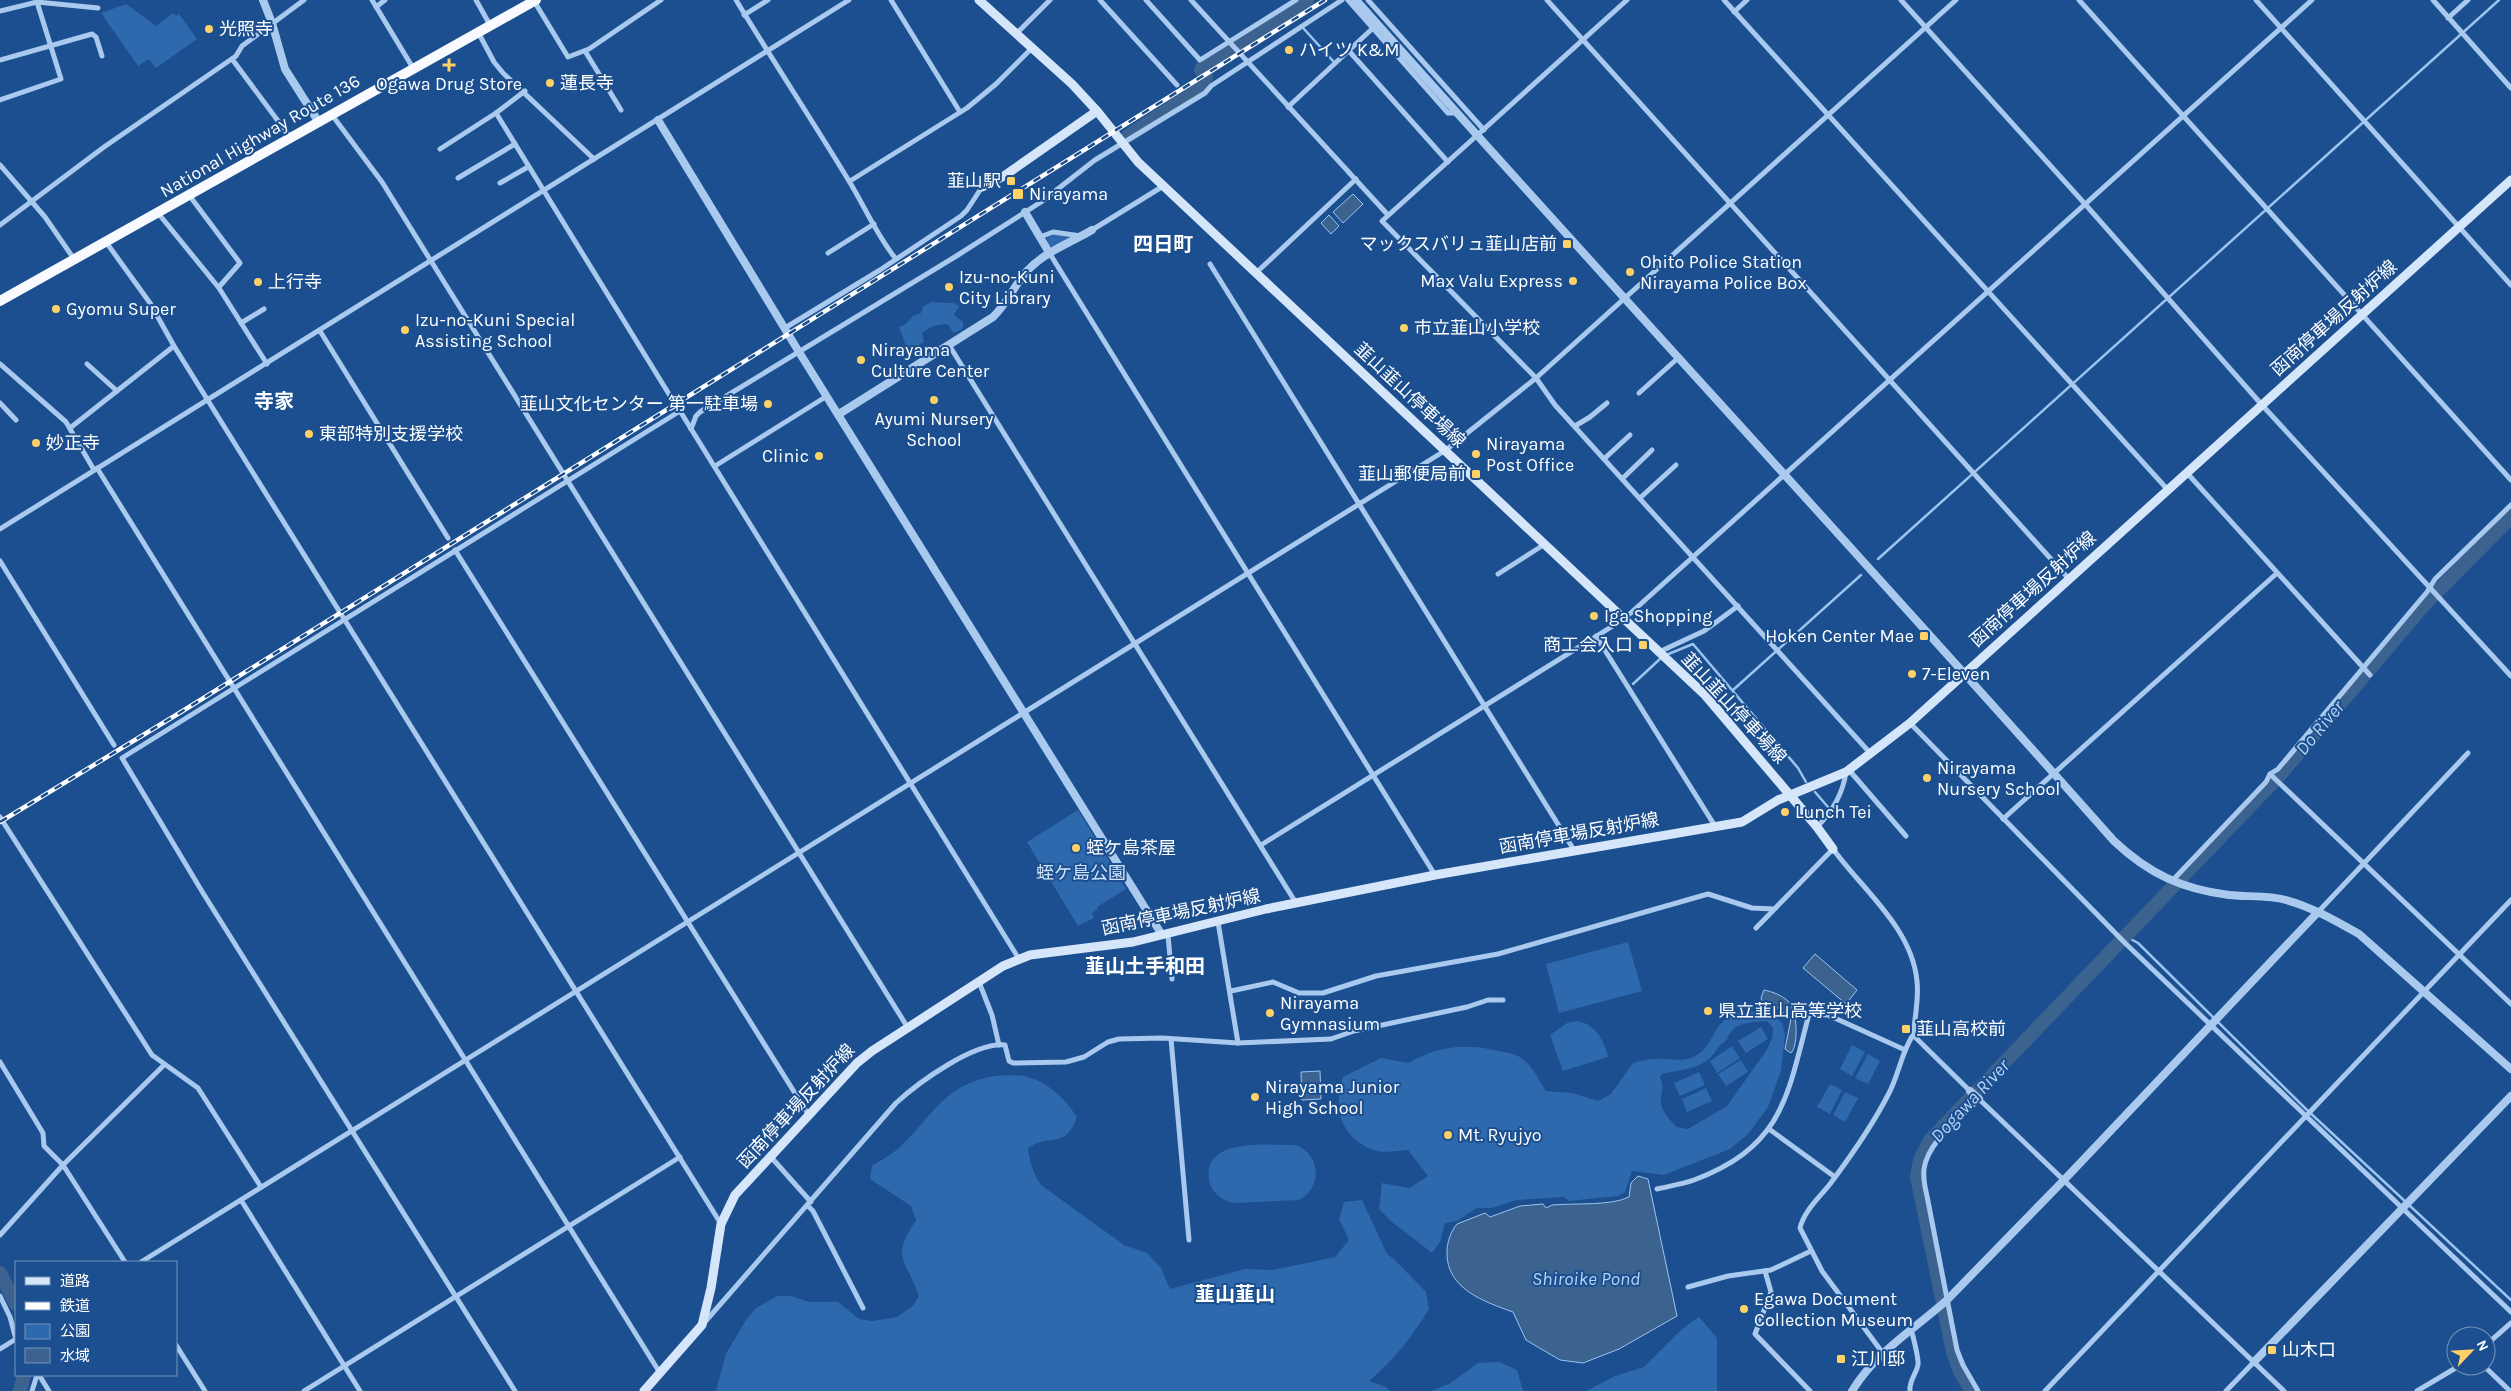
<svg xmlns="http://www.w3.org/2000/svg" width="2511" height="1391" viewBox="0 0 2511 1391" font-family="Karla,'Noto Sans JP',sans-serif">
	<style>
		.green { fill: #2e69ad; fill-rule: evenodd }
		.water { fill: #3c6290; stroke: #9cc4f0 }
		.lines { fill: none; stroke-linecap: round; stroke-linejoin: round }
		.stream { stroke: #9cc4f0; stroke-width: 2.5 }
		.river { stroke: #3c6290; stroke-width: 14 }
		.minor { stroke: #a9c9ee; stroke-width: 5 }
		.tertiary { stroke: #a9c9ee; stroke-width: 8 }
		.secondary { stroke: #d6e6fa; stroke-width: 9 }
		.trunk { stroke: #f8faff; stroke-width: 10 }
		.rail-casing { stroke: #fff; stroke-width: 4.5 }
		.rail { stroke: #1b4f8f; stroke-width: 2.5; stroke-dasharray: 8; stroke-linecap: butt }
		.poi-dot { fill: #ffd166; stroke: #1b4f8f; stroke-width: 2 }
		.labels { text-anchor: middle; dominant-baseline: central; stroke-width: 4; stroke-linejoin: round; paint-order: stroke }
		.poi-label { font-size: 18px; fill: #fff; stroke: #1b4f8f; text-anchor: start }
		.street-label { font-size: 18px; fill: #fff; stroke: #1b4f8f }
		.park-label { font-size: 18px; fill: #cfe3fa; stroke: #1b4f8f }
		.water-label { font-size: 19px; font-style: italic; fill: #b5d3f5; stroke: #1b4f8f }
		.quarter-label { font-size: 20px; font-weight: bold; fill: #fff; stroke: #1b4f8f }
	</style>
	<rect width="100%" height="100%" fill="#1b4f8f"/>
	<g class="green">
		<polygon points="126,4 156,26 173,13 176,16 179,14 197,39 156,68 149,59 138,66 101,13"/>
		<polygon points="1055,234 1068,237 1068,239 1053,247 1048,245 1047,238"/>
		<polygon points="931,302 953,303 959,306 954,315 963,322 963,328 954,333 947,324 933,326 922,333 924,342 908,351 899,327 906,324 913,316 921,313 923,307"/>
		<polygon points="1078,810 1126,889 1097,907 1098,909 1092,913 1094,918 1078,926 1027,842"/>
		<polygon points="1628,942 1642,991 1559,1013 1546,964"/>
		<path d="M1740 1012H1770L1782 1023 1785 1035 1781 1071 1768 1107 1749 1133 1730 1149 1664 1175 1632 1171 1625 1192 1618 1196 1569 1201 1564 1197 1516 1200 1492 1208H1477L1457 1221 1445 1223 1440 1242 1432 1253 1392 1222 1379 1209 1382 1183 1409 1188 1428 1176 1408 1150C1397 1151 1381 1154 1370 1149 1338 1133 1334 1108 1343 1077L1381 1058 1408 1063C1436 1047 1462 1043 1494 1050 1502 1052 1513 1053 1520 1057 1532 1065 1538 1079 1546 1091L1573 1093 1598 1101 1611 1094 1633 1063C1640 1061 1648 1059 1656 1059 1667 1058 1681 1062 1691 1058 1716 1049 1709 1021 1740 1012ZM1767 1021 1773 1028 1772 1039 1766 1051 1727 1106 1688 1129 1676 1127C1669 1118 1659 1110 1661 1098 1662 1089 1664 1086 1660 1077L1662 1074C1678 1070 1698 1070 1711 1057 1717 1051 1718 1045 1727 1040 1732 1022 1751 1022 1767 1021Z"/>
		<path d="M1578 1021C1596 1025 1604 1040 1608 1057L1563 1071 1550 1035 1567 1023Z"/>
		<polygon points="1761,1027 1768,1039 1746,1053 1738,1041"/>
		<polygon points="1852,1045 1865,1052 1852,1076 1840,1069"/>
		<polygon points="1732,1046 1740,1058 1717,1073 1710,1061"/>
		<polygon points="1868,1054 1880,1061 1868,1084 1855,1078"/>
		<polygon points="1741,1060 1748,1072 1726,1086 1718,1074"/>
		<polygon points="1699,1072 1705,1085 1680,1096 1674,1083"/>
		<path d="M995 1076C1005 1076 1019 1074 1028 1077 1049 1083 1065 1099 1077 1117 1064 1151 1051 1132 1028 1148 1030 1163 1033 1173 1041 1185L1124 1245 1147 1253 1161 1268 1170 1289 1245 1269 1273 1270 1335 1257 1349 1240 1339 1219 1344 1202 1362 1200 1387 1254 1394 1259 1426 1292 1429 1309C1412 1337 1394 1360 1369 1381L1386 1387 1390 1391H716L726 1354 746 1320 756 1308 777 1296H791L809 1302H838L859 1319 872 1321 897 1317 913 1306 919 1296C906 1259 890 1259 916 1220L911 1206 870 1179 872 1166C881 1160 893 1154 901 1146 934 1114 945 1084 995 1076Z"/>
		<polygon points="1830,1084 1842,1090 1830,1114 1817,1107"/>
		<polygon points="1706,1088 1712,1101 1687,1112 1682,1099"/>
		<polygon points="1845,1092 1858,1098 1845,1122 1833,1115"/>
		<path d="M1295 1145C1321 1154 1323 1187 1299 1200L1232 1203C1220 1199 1211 1192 1209 1179 1203 1137 1269 1145 1295 1145Z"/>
		<polygon points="1699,1317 1717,1338 1717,1391 1586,1391 1615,1376 1644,1367 1682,1329"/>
		<polygon points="1499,1362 1517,1370 1523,1391 1431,1391 1449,1384 1478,1363"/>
	</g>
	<g class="water">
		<polygon points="1353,194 1363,204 1343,223 1333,212"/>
		<polygon points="1329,215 1339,226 1331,234 1321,223"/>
		<polygon points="1815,954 1857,990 1846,1004 1803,968"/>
		<path d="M1764 990C1773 992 1782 995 1789 1002 1797 1010 1799 1045 1791 1053L1785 1049 1791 1019 1778 1008 1763 1005 1761 998Z"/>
		<polygon points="1320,1071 1321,1099 1302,1100 1301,1072"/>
		<path d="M1638 1176 1648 1179 1677 1316 1619 1349 1583 1363 1560 1360 1526 1340 1513 1312C1485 1302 1446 1289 1447 1252 1447 1242 1451 1231 1457 1224L1485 1213 1490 1217 1520 1206 1543 1204 1546 1208 1552 1205C1575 1203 1611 1206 1629 1197L1631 1183Z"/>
	</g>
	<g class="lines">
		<g class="stream">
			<polyline points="1304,29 1333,61"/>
			<polyline points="1878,559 2499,0"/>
			<polyline points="1666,655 1693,644 1798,768 1806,782"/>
			<polyline points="1633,684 1661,658"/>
			<polyline points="1733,690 1861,575"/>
			<polyline points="1815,792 1828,807"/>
			<polyline points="2127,937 2138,943 2306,1109 2511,1300"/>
		</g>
		<g class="river">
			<polyline points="1128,136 1200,88 1206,77 1201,70 1204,64 1307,0"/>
			<polyline points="0,1273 16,1304"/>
			<polyline points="20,1391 24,1375"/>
			<polyline points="1972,1391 1960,1372 1953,1352 1917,1177 1920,1160 1930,1140 2279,776 2424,605 2511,517"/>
		</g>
		<g class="minor">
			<polyline points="372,0 413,68"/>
			<polyline points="476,0 490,25"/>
			<path d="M736 0C773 61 812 120 849 181 865 207 877 236 896 259"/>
			<polyline points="891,0 960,112"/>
			<polyline points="1100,0 1177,85"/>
			<polyline points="1146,0 1200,60 1296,0"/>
			<polyline points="1191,0 1388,215"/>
			<polyline points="1348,0 1448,113 1457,113"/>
			<polyline points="1368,0 1484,130"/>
			<polyline points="1547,0 2069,579"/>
			<polyline points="1627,0 1382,221 1536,378 1555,405 1871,754"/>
			<polyline points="1724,0 2168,490"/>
			<polyline points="1901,0 2085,204 2262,405 2511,676"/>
			<polyline points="2079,0 2511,480"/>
			<polyline points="2256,0 2511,285"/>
			<polyline points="2433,0 2511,88"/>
			<polyline points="534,1 568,57 589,49 661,0"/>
			<polyline points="376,7 385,0"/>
			<polyline points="0,11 37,2 98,8"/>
			<polyline points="1734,12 1747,0"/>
			<polyline points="744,15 768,0"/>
			<polyline points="2448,18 2468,0"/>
			<polyline points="478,32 494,62 503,73 594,159"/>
			<polyline points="1016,34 1050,0"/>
			<polyline points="585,51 621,110"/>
			<polyline points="1349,51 1448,162"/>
			<polyline points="232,59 290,137"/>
			<polyline points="0,60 92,34 96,37 102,56"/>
			<polyline points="525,91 496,113 672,399"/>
			<polyline points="0,100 61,79 37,2"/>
			<polyline points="1288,107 1373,28"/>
			<polyline points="332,115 382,182 431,261 908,1028"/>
			<polyline points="440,149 496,113"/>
			<polyline points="0,165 45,217 74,259"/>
			<polyline points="458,178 515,144"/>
			<polyline points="850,181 967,108 996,84 1032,48"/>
			<polyline points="500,183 528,167"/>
			<polyline points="189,195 240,263 219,287"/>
			<polyline points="158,213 219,288 267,364"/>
			<polyline points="0,225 104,147 236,56 242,46 304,0"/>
			<polyline points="1092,230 1165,185"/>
			<polyline points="1040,237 1053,232 1081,236"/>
			<polyline points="106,242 150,303 174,346 721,1224"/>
			<polyline points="828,253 874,224"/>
			<polyline points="1050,254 1435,875"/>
			<polyline points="1210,264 1574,850"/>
			<polyline points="1257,272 1356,179"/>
			<polyline points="241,323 264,309"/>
			<polyline points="785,328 880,270 961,216 967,210 982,187"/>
			<polyline points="320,331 448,538"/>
			<polyline points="949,345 1296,903"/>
			<polyline points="0,364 66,422 94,470"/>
			<polyline points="87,364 117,391"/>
			<polyline points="1639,393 1678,358"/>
			<polyline points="0,403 16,420"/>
			<polyline points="1575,426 1590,417 1607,403"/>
			<polyline points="70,428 174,346"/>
			<polyline points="691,429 696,416 700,412 958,255 1041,202 1095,160 1205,93 1211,86 1342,0"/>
			<polyline points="1604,459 1630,435"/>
			<polyline points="715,466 827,396"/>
			<polyline points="97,468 660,1373"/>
			<polyline points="2187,473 2370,675"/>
			<polyline points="1622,479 1652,450"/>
			<polyline points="1640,498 1676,465"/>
			<polyline points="0,529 849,0"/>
			<polyline points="455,550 808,1114"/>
			<polyline points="0,561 114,745"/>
			<polyline points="1498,574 1545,544"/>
			<polyline points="1596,636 1715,826"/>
			<polyline points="1659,652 1704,631 1738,606"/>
			<polyline points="1910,723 2125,943 2511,1312"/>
			<polyline points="1849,770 1906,836"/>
			<polyline points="2270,774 2511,1004"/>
			<polyline points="0,817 152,1055 198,1088 261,1187"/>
			<polyline points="2003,819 2276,574"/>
			<path d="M1817 827C1832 812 1843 793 1846 772"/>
			<polyline points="1261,845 1624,619 2312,0"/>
			<polyline points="2172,881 2266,782 2270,774 2278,769 2427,592 2435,579 2511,505"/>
			<polyline points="2318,912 2468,753"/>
			<polyline points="1218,922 1238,1043"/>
			<path d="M1756 928 1833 849C1862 889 1912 928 1917 981 1919 999 1915 1017 1913 1035L1970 1091"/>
			<polyline points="1168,935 1172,979"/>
			<polyline points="979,982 992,1015 999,1045"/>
			<polyline points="1231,991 1273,982 1299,993 1323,993 1376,976 1498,954 1708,894 1752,908 1774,909"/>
			<polyline points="1171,1039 1189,1240"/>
			<polyline points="0,1062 43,1133 44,1146 63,1165 125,1262"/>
			<polyline points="1769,1129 1835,1177"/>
			<polyline points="770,1156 811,1202"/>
			<path d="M1657 1189C1669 1186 1683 1184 1694 1180 1783 1146 1787 1098 1809 1014L1828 1015 1903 1049"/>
			<polyline points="241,1200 360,1391"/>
			<polyline points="808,1206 813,1211 863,1308"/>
			<polyline points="0,1235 63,1165 164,1065"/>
			<polyline points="141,1262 1446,450 1536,378 1956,0"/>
			<polyline points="1765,1271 1771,1292 1755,1334 1810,1391"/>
			<polyline points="1688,1287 1728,1276 1771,1270 1811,1251"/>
			<polyline points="0,1296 10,1317 16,1339"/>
			<path d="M704 1323 896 1103C919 1082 974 1042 1005 1045L1009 1061 1013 1063 1066 1062 1084 1057 1108 1042 1119 1039 1162 1038 1238 1043 1331 1039 1354 1031 1467 1007 1488 1000H1503"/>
			<polyline points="176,1345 205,1391"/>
			<polyline points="2486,1345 2511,1323"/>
			<polyline points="0,1349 16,1339"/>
			<path d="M1882 1352 1822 1271 1800 1228C1804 1211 1819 1198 1830 1184 1851 1156 1872 1126 1888 1095 1899 1075 1901 1053 1913 1035"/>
			<polyline points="2484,1366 2510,1391"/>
			<polyline points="39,1375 49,1391"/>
			<polyline points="32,1391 37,1375"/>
			<polyline points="304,1391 680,1157"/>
			<polyline points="515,1391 203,893 122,758 680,411 1019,959"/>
			<path d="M1910 1391C1909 1380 1916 1375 1918 1365 1919 1360 1913 1335 1911 1330"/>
			<path d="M1978 1391 1963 1365 1957 1350 1927 1196C1925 1188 1923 1178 1924 1169 1928 1141 1960 1119 1979 1099L2284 1391"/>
			<polyline points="2045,1391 2511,900"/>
			<polyline points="2226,1391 2254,1362"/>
			<polyline points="2417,1391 2459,1366"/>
		</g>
		<g class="tertiary">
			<polyline points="263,0 272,23 285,69 318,121"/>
			<path d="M1356 0C1607 282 1864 559 2114 841 2149 874 2182 889 2229 895 2248 897 2268 895 2286 900 2312 907 2336 921 2359 934L2511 1069"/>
			<polyline points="658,120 799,352 1162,935"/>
			<polyline points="1025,212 1050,254"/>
			<path d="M839 414 993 317C1008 303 1014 285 1027 271 1044 252 1072 242 1092 230"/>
			<polyline points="1970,1091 1979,1099"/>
			<polyline points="2254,1362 2511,1096"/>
			<path d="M1852 1391C1877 1351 1912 1331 1947 1300L2064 1180 2318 912"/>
		</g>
		<g class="secondary">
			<polyline points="979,0 1072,84 1097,111"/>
			<polyline points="982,187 1004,176 1097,111 1138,162 1705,695 1817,827 1833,849"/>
			<polyline points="644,1391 702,1325 711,1288 721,1224 735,1195 857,1063 872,1051 1003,966 1030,955 1133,942 1266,909 1435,875 1742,822 1778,800 1846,772 1910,723 2511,180"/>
		</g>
		<polyline class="trunk" points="0,301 536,0"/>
		<g class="rail-casing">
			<polyline id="rail" points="0,822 181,712 1325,0"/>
		</g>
		<use href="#rail" class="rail"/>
	</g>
	<g class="poi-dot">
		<circle cx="209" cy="29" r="5"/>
		<circle cx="1289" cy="50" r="5"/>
		<path d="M446.5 57.5h5v5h5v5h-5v5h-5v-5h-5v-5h5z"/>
		<circle cx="550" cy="83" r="5"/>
		<rect x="1006" y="176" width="10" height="10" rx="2.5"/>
		<rect x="1012" y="188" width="12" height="12" rx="2.5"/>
		<rect x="1562" y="239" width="10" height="10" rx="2.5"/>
		<circle cx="1630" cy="272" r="5"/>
		<circle cx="1573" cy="281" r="5"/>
		<circle cx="258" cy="282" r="5"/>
		<circle cx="949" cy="287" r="5"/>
		<circle cx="56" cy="309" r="5"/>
		<circle cx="1404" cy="328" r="5"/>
		<circle cx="405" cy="330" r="5"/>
		<circle cx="861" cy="360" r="5"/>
		<circle cx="934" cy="400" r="5"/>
		<circle cx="768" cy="404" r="5"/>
		<circle cx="309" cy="434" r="5"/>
		<circle cx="36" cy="443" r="5"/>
		<circle cx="1476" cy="454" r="5"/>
		<circle cx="819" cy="456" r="5"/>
		<rect x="1471" y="469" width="10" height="10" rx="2.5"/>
		<circle cx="1594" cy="616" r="5"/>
		<rect x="1919" y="631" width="10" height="10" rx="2.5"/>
		<rect x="1638" y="640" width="10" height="10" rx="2.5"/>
		<circle cx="1912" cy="674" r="5"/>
		<circle cx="1927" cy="778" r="5"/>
		<circle cx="1785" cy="812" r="5"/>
		<circle cx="1076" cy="848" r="5"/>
		<circle cx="1708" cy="1011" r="5"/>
		<circle cx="1270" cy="1013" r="5"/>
		<rect x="1901" y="1024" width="10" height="10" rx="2.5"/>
		<circle cx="1255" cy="1097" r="5"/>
		<circle cx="1448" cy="1135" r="5"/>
		<circle cx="1744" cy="1309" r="5"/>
		<rect x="2267" y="1345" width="10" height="10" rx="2.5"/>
		<rect x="1836" y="1354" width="10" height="10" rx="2.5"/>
	</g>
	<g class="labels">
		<g class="poi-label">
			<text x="219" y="29">光照寺</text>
			<text x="1299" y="50">ハイツ K&amp;M</text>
			<text x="560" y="83">蓮長寺</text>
			<text x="449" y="84" text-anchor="middle">Ogawa Drug Store</text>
			<text x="1001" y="181" text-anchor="end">韮山駅</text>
			<text x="1029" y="194">Nirayama</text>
			<text x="1557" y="244" text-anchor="end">マックスバリュ韮山店前</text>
			<text x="1640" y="262">Ohito Police Station<tspan x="1640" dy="21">Nirayama Police Box</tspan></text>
			<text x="959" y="277">Izu-no-Kuni<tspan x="959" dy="21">City Library</tspan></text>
			<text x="1563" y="281" text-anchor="end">Max Valu Express</text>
			<text x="268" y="282">上行寺</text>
			<text x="66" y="309">Gyomu Super</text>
			<text x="415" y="320">Izu-no-Kuni Special<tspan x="415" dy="21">Assisting School</tspan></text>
			<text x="1414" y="328">市立韮山小学校</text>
			<text x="871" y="350">Nirayama<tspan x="871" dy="21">Culture Center</tspan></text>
			<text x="758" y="404" text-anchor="end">韮山文化センター 第一駐車場</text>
			<text x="934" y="419" text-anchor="middle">Ayumi Nursery<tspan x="934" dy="21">School</tspan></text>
			<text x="319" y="434">東部特別支援学校</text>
			<text x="46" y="443">妙正寺</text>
			<text x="1486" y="444">Nirayama<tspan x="1486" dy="21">Post Office</tspan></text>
			<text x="809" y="456" text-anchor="end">Clinic</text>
			<text x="1466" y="474" text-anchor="end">韮山郵便局前</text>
			<text x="1604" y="616">Iga Shopping</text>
			<text x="1914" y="636" text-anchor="end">Hoken Center Mae</text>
			<text x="1633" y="645" text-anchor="end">商工会入口</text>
			<text x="1922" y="674">7-Eleven</text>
			<text x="1937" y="768">Nirayama<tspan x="1937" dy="21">Nursery School</tspan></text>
			<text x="1795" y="812">Lunch Tei</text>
			<text x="1086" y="848">蛭ケ島茶屋</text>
			<text x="1280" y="1003">Nirayama<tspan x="1280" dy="21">Gymnasium</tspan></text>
			<text x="1718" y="1011">県立韮山高等学校</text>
			<text x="1916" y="1029">韮山高校前</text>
			<text x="1265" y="1087">Nirayama Junior<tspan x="1265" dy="21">High School</tspan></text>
			<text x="1458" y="1135">Mt. Ryujyo</text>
			<text x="1754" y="1299">Egawa Document<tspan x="1754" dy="21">Collection Museum</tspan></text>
			<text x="2282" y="1350">山木口</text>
			<text x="1851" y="1359">江川邸</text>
		</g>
		<g class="street-label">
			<text transform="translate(260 136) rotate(-30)">National Highway Route 136</text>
			<text transform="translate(2334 318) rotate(-42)">函南停車場反射炉線</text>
			<text transform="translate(1410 395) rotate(43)">韮山韮山停車場線</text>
			<text transform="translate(2033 589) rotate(-42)">函南停車場反射炉線</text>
			<text transform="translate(1734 708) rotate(47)">韮山韮山停車場線</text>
			<text transform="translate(1579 833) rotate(-10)">函南停車場反射炉線</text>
			<text transform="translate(1181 912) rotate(-12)">函南停車場反射炉線</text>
			<text transform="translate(796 1106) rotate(-47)">函南停車場反射炉線</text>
		</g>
		<g class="park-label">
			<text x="1081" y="873">蛭ケ島公園</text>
		</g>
		<g class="water-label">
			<text transform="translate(2320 728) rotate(-50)">Do River</text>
			<text transform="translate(1970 1101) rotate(-47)">Dogawa River</text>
			<text x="1586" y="1279">Shiroike Pond</text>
		</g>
		<g class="quarter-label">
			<text x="1163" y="244">四日町</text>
			<text x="274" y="401">寺家</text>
			<text x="1145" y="966">韮山土手和田</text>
			<text x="1235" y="1294">韮山韮山</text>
		</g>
	</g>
	<rect x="15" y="1261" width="162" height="115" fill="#1b4f8f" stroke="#7695bc"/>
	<rect x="25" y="1277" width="25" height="8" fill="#d6e6fa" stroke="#7695bc"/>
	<text x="60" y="1286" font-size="15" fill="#ffffff">道路</text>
	<rect x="25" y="1302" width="25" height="8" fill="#ffffff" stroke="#7695bc"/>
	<text x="60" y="1311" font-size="15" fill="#ffffff">鉄道</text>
	<rect x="25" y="1324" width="25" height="15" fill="#2e69ad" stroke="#7695bc"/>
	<text x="60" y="1336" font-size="15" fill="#ffffff">公園</text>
	<rect x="25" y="1348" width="25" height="15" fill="#3c6290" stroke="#7695bc"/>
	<text x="60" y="1361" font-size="15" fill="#ffffff">水域</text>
	<g transform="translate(2471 1351) rotate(65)"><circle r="24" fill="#1b4f8f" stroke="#7695bc"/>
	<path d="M0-4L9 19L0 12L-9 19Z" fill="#ffd166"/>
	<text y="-8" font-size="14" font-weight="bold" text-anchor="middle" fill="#ffffff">N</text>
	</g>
</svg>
